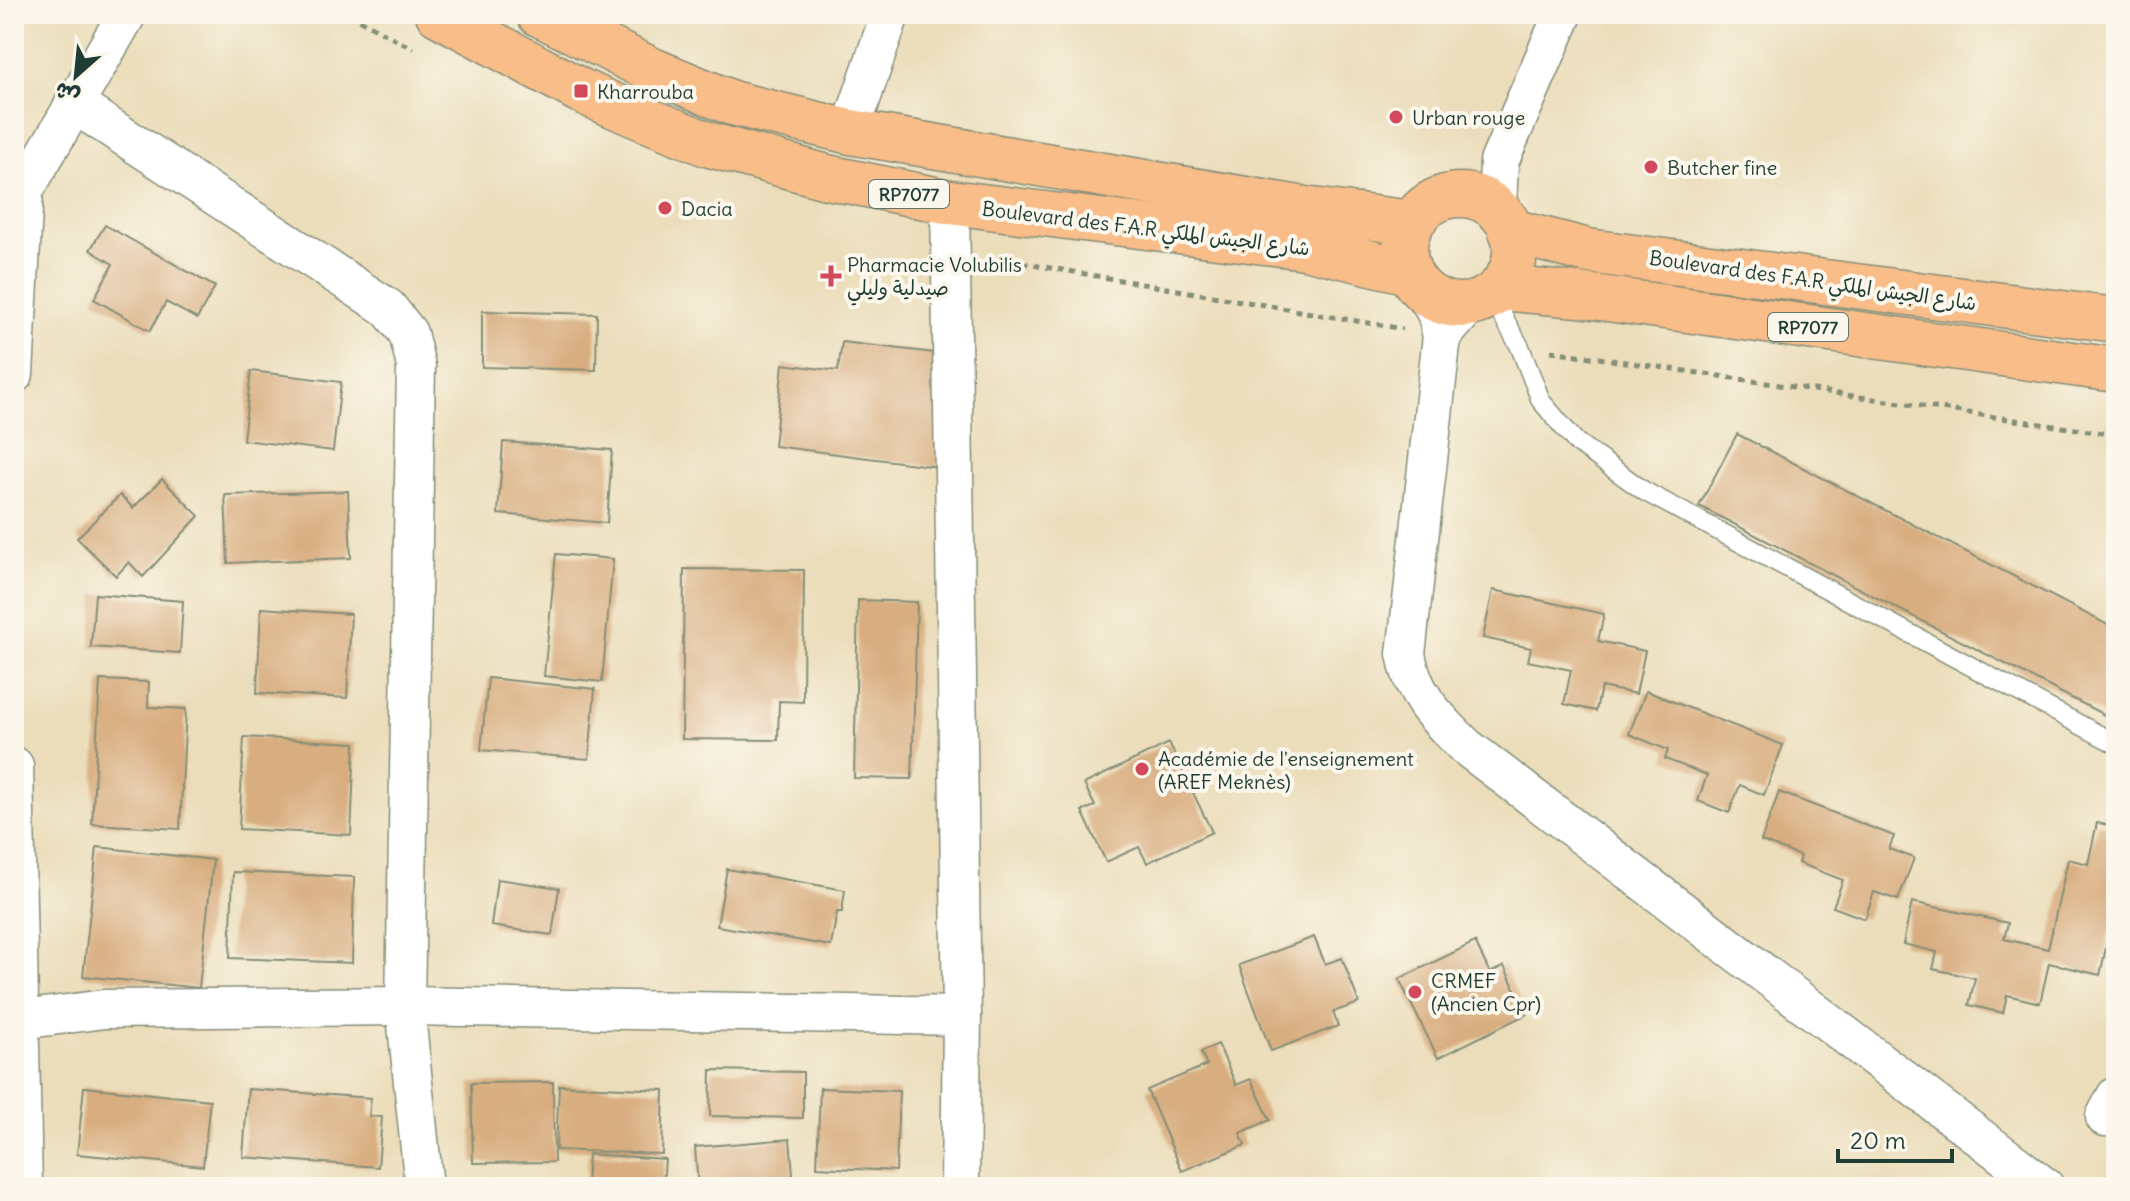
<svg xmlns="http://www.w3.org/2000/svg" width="2130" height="1201" viewBox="0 0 2130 1201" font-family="Delius,'Playpen Sans Arabic',sans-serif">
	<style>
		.building { fill: #d8ad7f }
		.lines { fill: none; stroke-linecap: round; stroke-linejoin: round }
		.lane-casing { stroke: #858d77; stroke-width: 21 }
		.street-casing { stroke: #858d77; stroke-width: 41 }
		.primary-casing { stroke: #858d77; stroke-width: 47 }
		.path { stroke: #858d77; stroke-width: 5; stroke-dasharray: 6 6; stroke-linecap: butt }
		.lane { stroke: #fff; stroke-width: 18 }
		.street { stroke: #fff; stroke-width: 38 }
		.primary { stroke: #f8bd89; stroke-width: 44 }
		.poi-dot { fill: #d1495b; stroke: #fbf7ec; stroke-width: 3 }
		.labels { text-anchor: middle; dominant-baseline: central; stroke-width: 8; stroke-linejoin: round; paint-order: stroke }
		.shield { fill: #fbf7ec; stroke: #61756b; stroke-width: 2 }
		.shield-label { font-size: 18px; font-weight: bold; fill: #1f3d34 }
		.poi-label { font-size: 20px; fill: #1f3d34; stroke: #fbf7ec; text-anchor: start }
		.street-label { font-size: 20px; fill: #1f3d34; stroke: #fbf7ec }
	</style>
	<rect width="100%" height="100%" fill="#fbf7ec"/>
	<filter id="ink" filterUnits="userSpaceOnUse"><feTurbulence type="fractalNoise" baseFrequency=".0125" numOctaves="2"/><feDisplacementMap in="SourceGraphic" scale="16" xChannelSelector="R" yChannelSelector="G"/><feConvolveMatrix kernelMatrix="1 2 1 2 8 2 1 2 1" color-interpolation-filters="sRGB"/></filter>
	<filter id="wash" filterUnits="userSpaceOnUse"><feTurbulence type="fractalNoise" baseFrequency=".006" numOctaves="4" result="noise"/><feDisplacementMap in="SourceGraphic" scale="32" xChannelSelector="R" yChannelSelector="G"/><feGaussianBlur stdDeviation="1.8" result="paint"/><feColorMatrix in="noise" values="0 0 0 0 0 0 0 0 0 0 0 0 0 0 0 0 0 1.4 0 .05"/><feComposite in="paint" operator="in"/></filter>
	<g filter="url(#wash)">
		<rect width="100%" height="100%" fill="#ebddba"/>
		<g id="blocks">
			<g class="building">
				<polygon points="105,225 215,287 197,319 166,302 150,331 94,299 113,264 90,250"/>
				<polygon points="482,311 597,314 596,370 482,367"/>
				<polygon points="842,342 952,355 938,467 774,446 783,364 838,371"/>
				<polygon points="251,371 341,382 333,451 243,440"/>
				<polygon points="1737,434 2116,629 2116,721 1699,506"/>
				<polygon points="503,442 612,450 607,523 498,514"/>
				<polygon points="162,479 199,516 143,577 129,562 116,576 77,538 120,495 133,508"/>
				<polygon points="348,491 351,558 228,563 225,495"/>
				<polygon points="556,554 613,559 602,682 544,676"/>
				<polygon points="684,569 804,570 803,702 779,701 778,740 682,739"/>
				<polygon points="1493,590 1604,614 1598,641 1645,651 1636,694 1601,687 1596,711 1564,704 1571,670 1528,661 1531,648 1483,638"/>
				<polygon points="95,594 183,601 180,653 91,647"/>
				<polygon points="858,600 917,602 912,779 854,778"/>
				<polygon points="261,608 351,614 347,698 257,693"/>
				<polygon points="488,678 595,689 589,759 481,750"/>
				<polygon points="100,680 149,682 148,707 186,709 180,829 92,824"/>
				<polygon points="1646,691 1783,745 1764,795 1740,785 1729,813 1698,801 1707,775 1665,759 1668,750 1629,734"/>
				<polygon points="244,737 355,743 351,835 239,829"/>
				<polygon points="1169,743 1212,832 1147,863 1139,847 1106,862 1082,811 1095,806 1084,784"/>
				<polygon points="1779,792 1894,836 1889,849 1914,858 1898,900 1874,892 1865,919 1833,907 1843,880 1798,863 1800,856 1761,841"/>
				<polygon points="2097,823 2116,827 2116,936 2109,934 2100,975 2049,963 2040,1003 2007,995 2003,1013 1969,1005 1975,978 1933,969 1937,952 1903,944 1912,902 2008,923 2004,939 2048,949 2068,859 2088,864"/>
				<polygon points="97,847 213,860 199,988 83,976"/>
				<polygon points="727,869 845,890 842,912 837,912 831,946 717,926"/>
				<polygon points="233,872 354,877 352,963 230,958"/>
				<polygon points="497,879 559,888 552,935 491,926"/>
				<polygon points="1314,937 1325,964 1342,958 1359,1003 1333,1012 1338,1026 1271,1051 1239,965"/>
				<polygon points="1475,942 1490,973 1504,966 1527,1014 1438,1058 1399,979"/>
				<polygon points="1218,1044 1236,1085 1251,1079 1270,1120 1240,1133 1245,1145 1182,1171 1147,1090 1207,1065 1201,1052"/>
				<polygon points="711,1070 803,1072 803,1118 710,1116"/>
				<polygon points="553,1082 554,1162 473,1163 471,1083"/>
				<polygon points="559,1085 664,1090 662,1154 556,1150"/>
				<polygon points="84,1087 210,1100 203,1166 77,1154"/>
				<polygon points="820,1088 899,1091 896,1171 817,1167"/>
				<polygon points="248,1089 371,1098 369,1116 382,1117 378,1167 243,1157"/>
				<polygon points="790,1139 794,1186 698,1187 695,1147"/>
				<polygon points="588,1154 665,1159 663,1187 586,1187"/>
			</g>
		</g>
	</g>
	<g filter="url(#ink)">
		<use href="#blocks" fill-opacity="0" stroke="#858d77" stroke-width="2"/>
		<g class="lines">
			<g class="lane-casing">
				<polyline id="lane" points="1491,295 1520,347 1541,401 1576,442 1644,491 2116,744"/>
			</g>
			<g class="street-casing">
				<g id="street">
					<polyline points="74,104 388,308 408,333 416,366 405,1006 424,1187"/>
					<polyline points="850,132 890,14"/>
					<polyline points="950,202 962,1016 960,1187"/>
					<polyline points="1497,209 1499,162 1563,14"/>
					<polyline points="1425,292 1437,315 1442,336 1470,304"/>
					<path d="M1442 336 1406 654C1413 696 1436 717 1465 746L2045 1187"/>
					<polyline points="14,374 24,191 127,14"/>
					<polyline points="14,766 23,1187"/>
					<polyline points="14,1021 104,1009 405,1006 962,1016"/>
					<polyline points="2105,1117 2116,1096"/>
				</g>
			</g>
			<g class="primary-casing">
				<g id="primary">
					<polyline points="438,14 581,91 638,116 707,144 827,177 950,202 1305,247 1409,272"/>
					<polyline points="539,14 650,69 732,103 850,132 1305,209 1412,223"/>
					<circle cx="1460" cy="250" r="55"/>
					<polyline points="1511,231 1588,251 2116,320"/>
					<polyline points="1500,288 1579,295 2116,370"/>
				</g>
			</g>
			<g class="path">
				<polyline points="349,14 413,49"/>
				<polyline points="987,257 1403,329"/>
				<polyline points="1551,351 2116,435"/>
			</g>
			<use href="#lane" class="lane"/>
			<use href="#street" class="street"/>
			<use href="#primary" class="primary"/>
		</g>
	</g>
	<g class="poi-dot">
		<rect x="573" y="83" width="16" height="16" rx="4"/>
		<circle cx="1396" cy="117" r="8"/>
		<circle cx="1651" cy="167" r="8"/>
		<circle cx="665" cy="208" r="8"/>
		<path d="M827 264h8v8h8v8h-8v8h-8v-8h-8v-8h8z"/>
		<circle cx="1142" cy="769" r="8"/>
		<circle cx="1415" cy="992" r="8"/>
	</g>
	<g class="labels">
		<g class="shield">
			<rect x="869" y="180" width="80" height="28" rx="6"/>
			<rect x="1768" y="313" width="80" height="28" rx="6"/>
		</g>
		<g class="shield-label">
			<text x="909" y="194">RP7077</text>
			<text x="1808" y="327">RP7077</text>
		</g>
		<g class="poi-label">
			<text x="597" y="91">Kharrouba</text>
			<text x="1412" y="117">Urban rouge</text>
			<text x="1667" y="167">Butcher fine</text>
			<text x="681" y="208">Dacia</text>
			<text x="847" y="264">Pharmacie Volubilis<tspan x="847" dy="23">صيدلية وليلي</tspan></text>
			<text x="1158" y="758">Académie de l'enseignement<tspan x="1158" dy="23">(AREF Meknès)</tspan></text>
			<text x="1431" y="980">CRMEF<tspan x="1431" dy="23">(Ancien Cpr)</tspan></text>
		</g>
		<g class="street-label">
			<text transform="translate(1146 228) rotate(7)">Boulevard des F.A.R شارع الجيش الملكي</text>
			<text transform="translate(1813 280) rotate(8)">Boulevard des F.A.R شارع الجيش الملكي</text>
		</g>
	</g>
	<rect width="2130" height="1201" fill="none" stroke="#fbf7ec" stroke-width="48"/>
	<g transform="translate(76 76) rotate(207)" stroke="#fbf7ec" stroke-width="6" paint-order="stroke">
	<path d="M0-6L14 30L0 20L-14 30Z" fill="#1f3d34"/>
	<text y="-12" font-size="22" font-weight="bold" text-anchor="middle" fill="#1f3d34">ش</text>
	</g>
	<path d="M1838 1149v12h114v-12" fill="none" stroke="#1f3d34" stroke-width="4"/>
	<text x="1850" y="1149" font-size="24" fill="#1f3d34" stroke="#fbf7ec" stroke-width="6" paint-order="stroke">20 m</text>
</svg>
